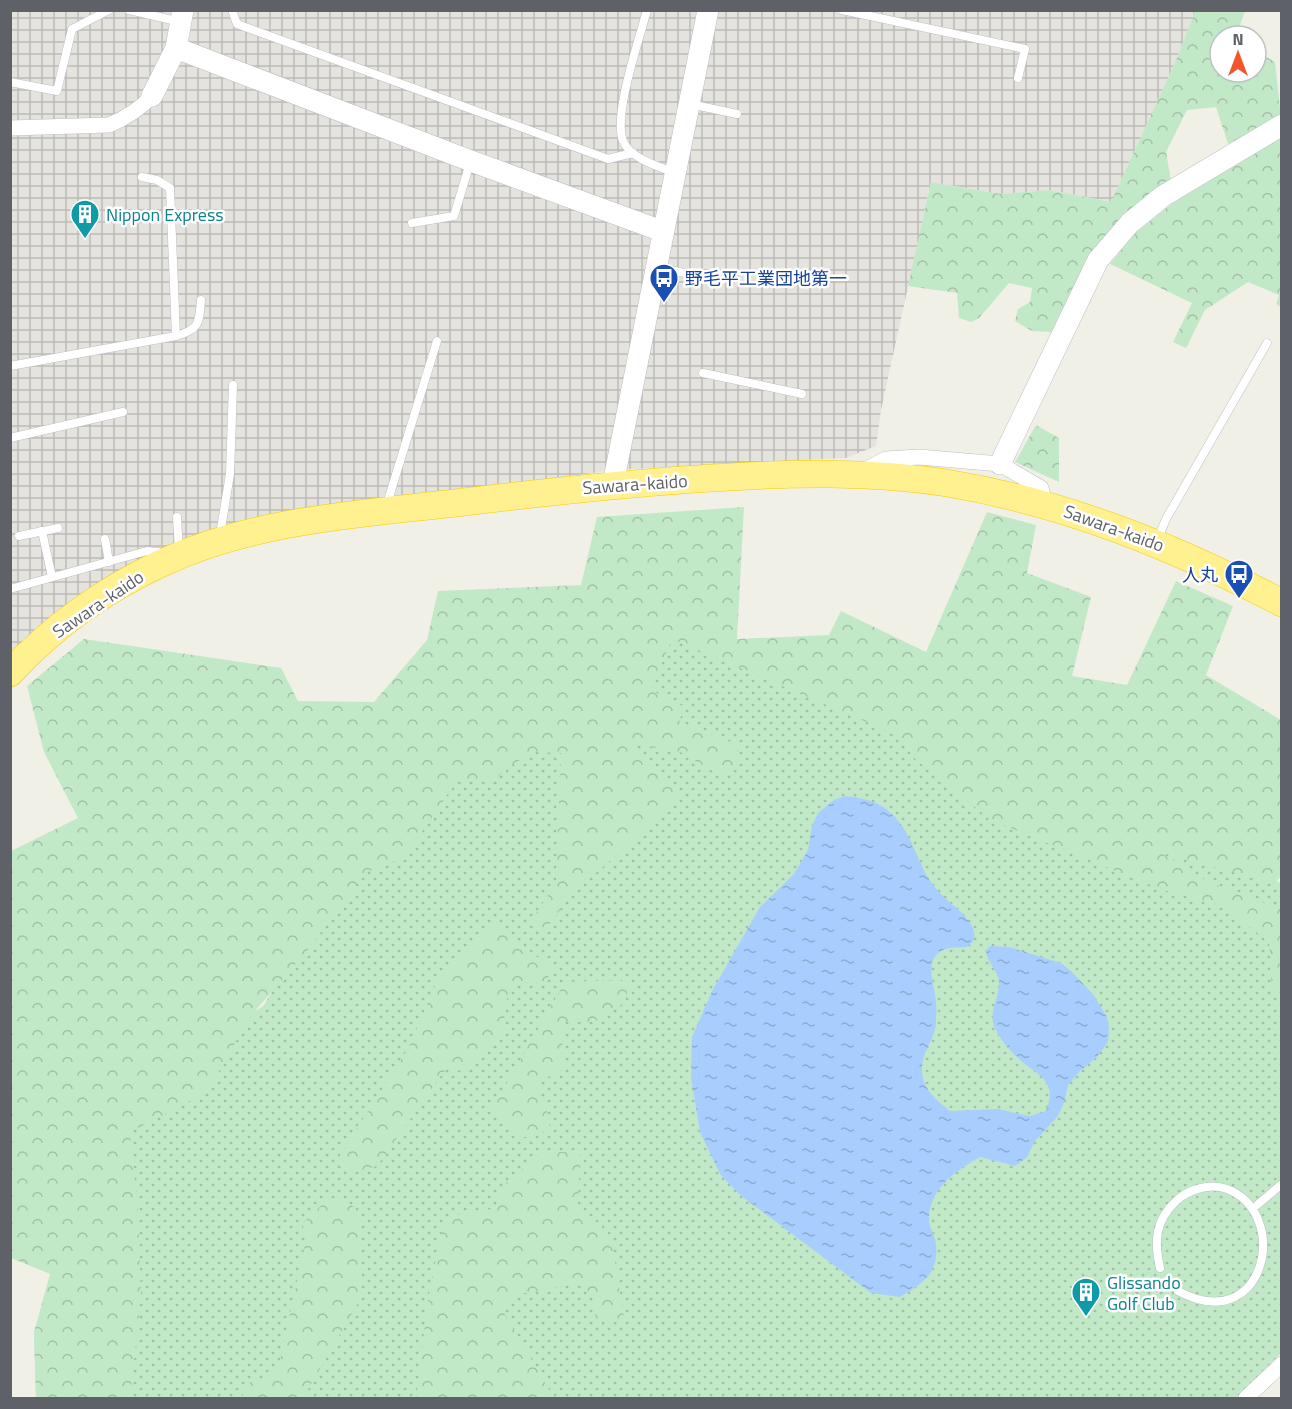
<svg xmlns="http://www.w3.org/2000/svg" width="1292" height="1409" viewBox="0 0 1292 1409" font-family="'Titillium Web','Noto Sans JP',sans-serif">
	<style>
		.industrial { fill: url(#industrial-grid) }
		.grass { fill: url(#grass-dots) }
		.forest { fill: url(#forest-crowns) }
		.water { fill: url(#water-ripples) }
		.lines { fill: none; stroke-linecap: round; stroke-linejoin: round }
		.lane-casing { stroke: #bebfc6; stroke-width: 9 }
		.street-casing { stroke: #bebfc6; stroke-width: 16 }
		.secondary-casing { stroke: #bcbec5; stroke-width: 22 }
		.highway-casing { stroke: #f7ca00; stroke-width: 28 }
		.lane { stroke: #fff; stroke-width: 8 }
		.street { stroke: #fff; stroke-width: 15 }
		.secondary { stroke: #fff; stroke-width: 21 }
		.highway { stroke: #fff18f; stroke-width: 27 }
		.labels { text-anchor: middle; dominant-baseline: central; stroke-width: 5; stroke-linejoin: round; paint-order: stroke }
		.culture-label { font-size: 18px; fill: #0d838f; stroke: #fff; text-anchor: start }
		.transit-label { font-size: 18px; fill: #164399; stroke: #fff; text-anchor: start }
		.street-label { font-size: 18px; fill: #5e6168; stroke: #fff }
	</style>
	<defs>
		<pattern id="industrial-grid" width="8" height="8" patternUnits="userSpaceOnUse" patternTransform="scale(1.5)"><rect width="8" height="8" fill="#e5e3de"/><path d="M0 4h8M4 0v8" fill="none" stroke="#bdbbb8"/></pattern>
		<pattern id="grass-dots" width="8" height="8" patternUnits="userSpaceOnUse" patternTransform="scale(1.5)"><rect width="8" height="8" fill="#c2e9c7"/><path d="M2 2h.1M6 6h.1" fill="none" stroke="#a1c0a5" stroke-width="1.8" stroke-linecap="round"/></pattern>
		<pattern id="forest-crowns" width="20" height="18" patternUnits="userSpaceOnUse" patternTransform="scale(1.5)"><rect width="20" height="18" fill="#c2e9c7"/><path d="M2 6a3 3 0 1 1 6 0M12 15a3 3 0 1 1 6 0" fill="none" stroke="#a1c0a5"/></pattern>
		<pattern id="water-ripples" width="26" height="14" patternUnits="userSpaceOnUse" patternTransform="scale(1.5)"><rect width="26" height="14" fill="#a8ceff"/><path d="M2 4q2-2 4 0t4 0M15 11q2-2 4 0t4 0" fill="none" stroke="#8cabd2"/></pattern>
	</defs>
	<rect width="100%" height="100%" fill="#f1f0e6"/>
	<polygon class="industrial" points="11,11 1195,11 1177,58 1111,202 1049,190 1001,194 931,182 881,410 876,446 846,458 615,470 388,500 145,559 78,595 11,653"/>
	<polygon class="grass" points="668,609 1281,883 1281,1353 1236,1398 36,1398 34,1332 118,1126 179,1068 264,1005 331,886 430,785"/>
	<g class="forest">
		<polygon points="1195,11 1245,11 1236,36 1220,36 1220,72 1256,72 1256,51 1275,62 1281,117 1228,144 1216,107 1187,110 1166,152 1171,181 1092,254 1051,332 1032,331 1015,321 1018,309 1030,302 1032,288 1009,283 979,318 971,322 959,318 957,293 908,286 931,182 1001,194 1049,190 1111,202 1177,58"/>
		<polygon points="1281,137 1281,307 1276,304 1279,295 1248,282 1205,310 1186,348 1173,342 1192,303 1110,264 1134,234 1170,205"/>
		<polygon points="1036,425 1059,438 1059,482 1015,462"/>
		<polygon points="744,507 737,639 829,635 841,611 926,652 987,512 1036,525 1027,573 1091,597 1072,676 1127,685 1176,581 1233,606 1206,675 1281,720 1281,876 1274,884 1159,852 1211,883 1281,909 1281,985 1272,992 1269,942 1223,906 1163,890 991,820 916,760 897,735 672,639 651,690 685,707 679,721 738,745 738,769 721,776 680,752 632,744 681,798 571,895 545,930 531,921 556,883 561,753 530,752 493,780 457,780 405,857 367,872 306,952 250,1017 207,1092 130,1132 138,1212 141,1297 130,1398 36,1398 34,1332 50,1274 11,1258 11,851 78,818 44,752 27,686 84,639 281,668 298,701 374,702 427,640 438,591 581,585 597,517"/>
		<polygon points="495,925 553,969 545,982 510,982 501,1039 463,1071 446,1069 377,1166 351,1173 340,1155 409,1047 437,981"/>
		<polygon points="620,980 629,986 624,1003 594,1022 564,1022 562,1049 564,1069 542,1080 539,1092 546,1107 550,1128 533,1138 517,1136 493,1107 565,982"/>
		<polygon points="542,1152 580,1152 578,1205 611,1237 624,1317 613,1323 595,1320 595,1299 581,1283 514,1295 504,1313 554,1398 416,1398 428,1299 444,1217 496,1208 498,1190"/>
		<polygon points="329,1198 347,1202 359,1211 362,1296 303,1398 242,1398 245,1384 277,1374 307,1235 303,1228 304,1222"/>
	</g>
	<path class="water" d="M845 796C863 798 879 801 892 814 913 834 917 864 934 886 944 900 970 915 974 931 976 939 972 943 967 947 957 948 945 946 937 954 925 966 936 989 936 1003 937 1009 936 1016 936 1022 935 1044 914 1058 925 1084 930 1095 940 1103 950 1111L998 1109 1030 1116 1046 1111C1058 1081 1039 1076 1020 1060 1009 1050 1000 1040 994 1026 989 1012 998 999 999 985 1000 971 987 964 986 951L990 946 1009 947 1061 963 1072 972 1093 994 1107 1017 1109 1028 1108 1042 1097 1057 1079 1072 1068 1085 1064 1103 1058 1116 1035 1141 1027 1157 1015 1166 980 1157C956 1171 931 1187 929 1217 928 1226 935 1235 936 1244 939 1274 922 1284 900 1297L871 1293 740 1195 720 1174 700 1132 691 1078 692 1037 713 989 760 907 794 874 808 850 812 826 818 813 834 800Z"/>
	<g class="lines">
		<g class="lane-casing">
			<g id="lane">
				<polyline points="129,10 181,22"/>
				<polyline points="232,10 237,24 608,159 633,153"/>
				<path d="M647 10C639 40 613 115 623 141 631 159 657 166 673 172"/>
				<polyline points="842,10 1025,49 1018,78"/>
				<polyline points="10,82 57,91 72,29 109,10"/>
				<polyline points="690,104 737,114"/>
				<polyline points="412,223 454,216 470,163"/>
				<polyline points="659,268 722,280"/>
				<path d="M176 336C200 329 199 323 201 300"/>
				<polyline points="10,366 176,336 170,188 157,180 142,177"/>
				<polyline points="703,373 802,394"/>
				<polyline points="10,438 123,412"/>
				<polyline points="386,507 437,341"/>
				<polyline points="177,517 179,552"/>
				<polyline points="42,531 52,577"/>
				<polyline points="220,535 230,474 233,385"/>
				<polyline points="19,536 58,528"/>
				<polyline points="1158,538 1166,519 1267,343"/>
				<polyline points="105,539 109,562"/>
				<polyline points="10,589 147,551 158,552 161,556"/>
				<polyline points="1257,1205 1282,1184"/>
				<path d="M1160 1268C1154 1241 1155 1221 1176 1201 1189 1189 1210 1183 1227 1189 1292 1214 1265 1338 1178 1291"/>
			</g>
		</g>
		<g class="street-casing">
			<g id="street">
				<path d="M10 128 109 125C126 118 139 110 152 96"/>
				<polyline points="863,471 886,459 919,457 1000,464 1041,488 1045,504"/>
				<polyline points="1246,1398 1282,1364"/>
			</g>
		</g>
		<g class="secondary-casing">
			<g id="secondary">
				<polyline points="176,48 471,161 662,231"/>
				<polyline points="152,96 176,48 183,10"/>
				<polyline points="1000,464 1098,260 1130,223 1163,196 1282,125"/>
				<polyline points="613,484 708,10"/>
			</g>
		</g>
		<g class="highway-casing">
			<path id="highway" d="M10 673C52 627 106 589 162 563 256 519 363 514 464 502 547 492 629 483 712 478 790 473 870 471 947 483 1066 503 1175 547 1282 603"/>
		</g>
		<use href="#lane" class="lane"/>
		<use href="#street" class="street"/>
		<use href="#secondary" class="secondary"/>
		<use href="#highway" class="highway"/>
	</g>
	<defs>
		<g id="building-pin" transform="scale(1.5)"><path d="M0 17L-7.5 6A9.5 9.5 0 1 1 7.5 6Z" fill="#0f9aa8" stroke="#fff"/><path d="M-4-6H4V6H1V3H-1V6H-4ZM-2.5-4.3h1.7v1.8h-1.7ZM.8-4.3h1.7v1.8H.8ZM-2.5-1h1.7V.8h-1.7ZM.8-1h1.7V.8H.8Z" fill="#fff"/></g>
		<g id="bus-pin" transform="scale(1.5)"><path d="M0 17L-7.5 6A9.5 9.5 0 1 1 7.5 6Z" fill="#1a4fb4" stroke="#fff"/><path d="M-5-6H5V4H4V6H2V4H-2V6H-4V4H-5ZM-3.5-4V0h7V-4ZM-3.5 1.2v1.5H-2V1.2ZM2 1.2v1.5H3.5V1.2Z" fill="#fff"/></g>
	</defs>
	<g fill-rule="evenodd">
		<use href="#building-pin" x="85" y="214"/>
		<use href="#bus-pin" x="664" y="278"/>
		<use href="#bus-pin" x="1239" y="574"/>
		<use href="#building-pin" x="1086" y="1292"/>
	</g>
	<g class="labels">
		<g class="culture-label">
			<text x="106" y="214">Nippon Express</text>
			<text x="1107" y="1282">Glissando<tspan x="1107" dy="21">Golf Club</tspan></text>
		</g>
		<g class="transit-label">
			<text x="685" y="278">野毛平工業団地第一</text>
			<text x="1218" y="574" text-anchor="end">人丸</text>
		</g>
		<g class="street-label">
			<text transform="translate(635 484) rotate(-4)">Sawara-kaido</text>
			<text transform="translate(1114 528) rotate(20)">Sawara-kaido</text>
			<text transform="translate(98 604) rotate(-34)">Sawara-kaido</text>
		</g>
	</g>
	<rect width="1292" height="1409" fill="none" stroke="#5e6168" stroke-width="24"/>
	<g transform="translate(1238 54)"><circle r="28" fill="#ffffff" stroke="#bfc0c3" stroke-width="1.5"/>
	<path d="M0-4.5L10 22L0 15L-10 22Z" fill="#f45429"/>
	<text y="-9" font-size="16" font-weight="bold" text-anchor="middle" fill="#5e6168">N</text>
	</g>
</svg>
